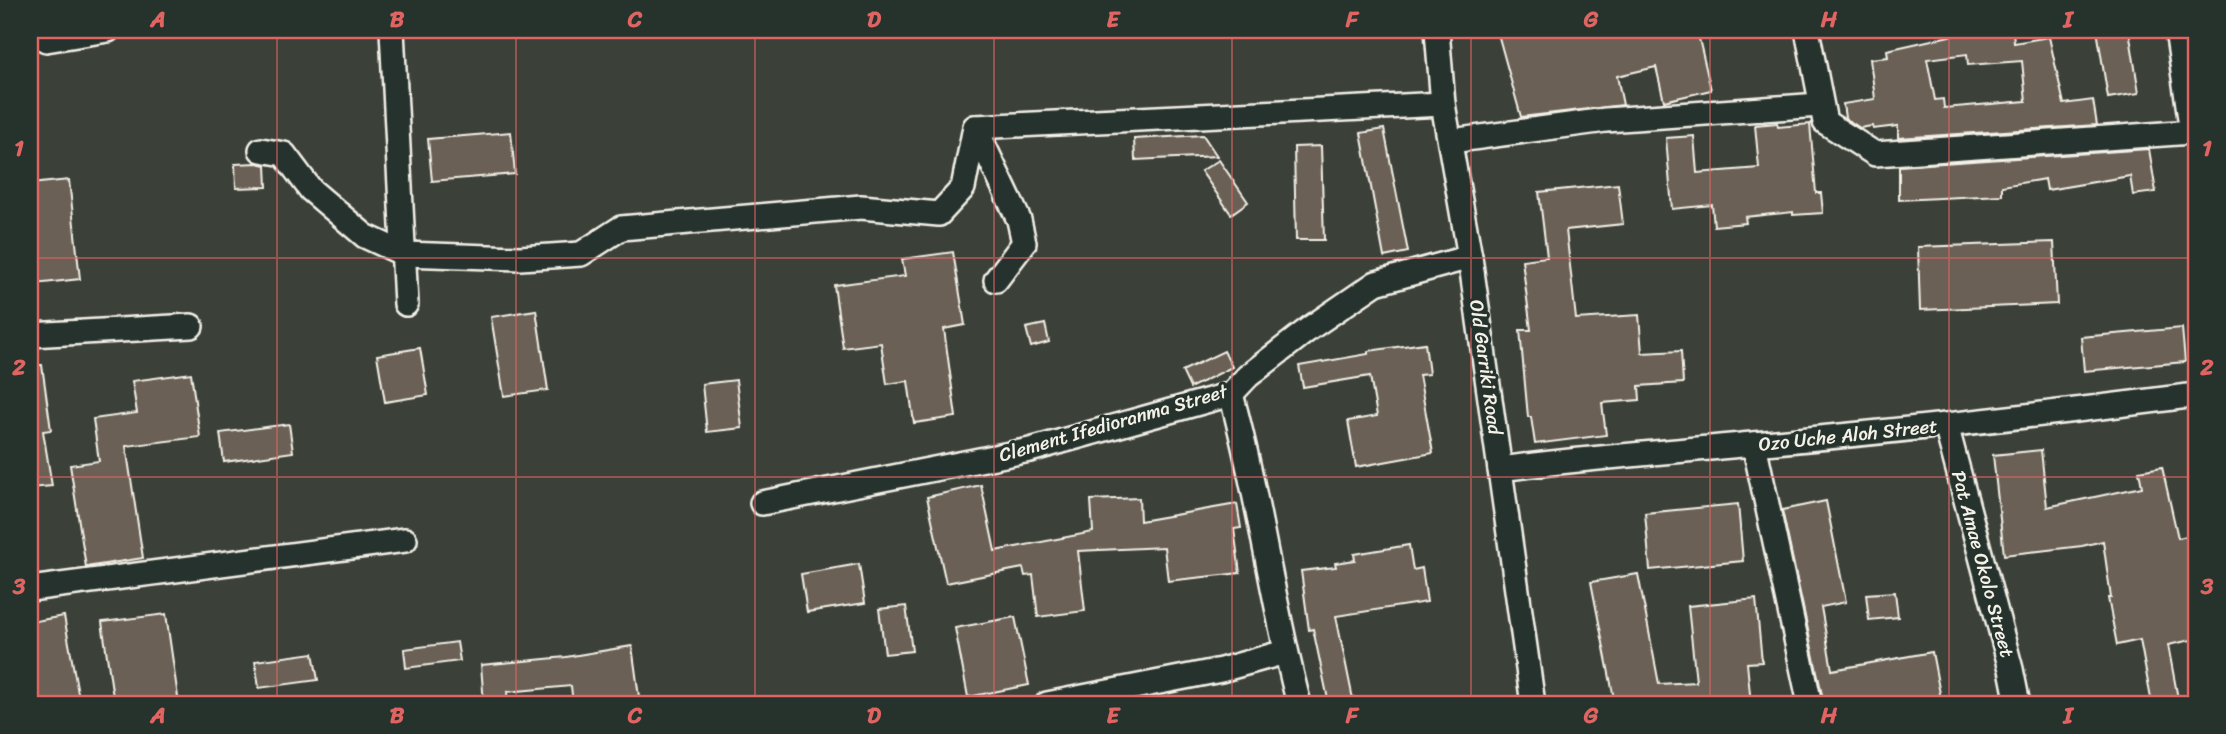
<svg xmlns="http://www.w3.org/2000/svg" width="2226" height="734" viewBox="0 0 2226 734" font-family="Sriracha,sans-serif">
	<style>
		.building { fill: #6b6054; stroke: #f4f1e8; stroke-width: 2; fill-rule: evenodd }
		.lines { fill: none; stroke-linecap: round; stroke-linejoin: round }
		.minor-casing { stroke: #f4f1e8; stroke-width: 28 }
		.minor { stroke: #26332d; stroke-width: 23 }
		.grid { fill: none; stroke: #df6462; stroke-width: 2; stroke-opacity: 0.55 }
		.labels { text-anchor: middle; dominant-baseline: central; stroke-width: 6; stroke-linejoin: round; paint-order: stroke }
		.street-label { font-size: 19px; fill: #f4f1e8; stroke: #26332d }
		.neatline { fill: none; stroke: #df6462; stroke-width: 2.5 }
		.grid-label { font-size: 23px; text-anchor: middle; font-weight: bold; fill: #df6462 }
	</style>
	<rect width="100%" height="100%" fill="#3b4039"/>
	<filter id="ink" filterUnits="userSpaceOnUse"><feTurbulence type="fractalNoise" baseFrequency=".0143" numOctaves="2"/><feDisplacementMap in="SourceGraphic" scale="14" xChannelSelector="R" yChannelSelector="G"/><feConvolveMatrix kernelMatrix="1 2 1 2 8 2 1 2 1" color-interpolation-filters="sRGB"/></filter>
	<g filter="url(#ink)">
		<g class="building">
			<polygon points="1497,30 1697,30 1711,90 1664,101 1656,67 1617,76 1623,105 1521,117"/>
			<path d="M1964 30H2013L2014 43 2049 37 2064 104 2093 100 2097 125 1898 138V126L1873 129 1872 126 1860 128 1845 118 1843 104 1875 99 1870 59 1888 57 1887 50 1954 35 1953 31ZM1967 54 1968 65 2022 61 2026 101 1944 108 1943 99 1935 100 1927 59Z"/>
			<polygon points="2097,30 2129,30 2139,93 2108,98"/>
			<polygon points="1777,123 1778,127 1810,124 1816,193 1821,193 1823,213 1793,215 1793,212 1745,217 1746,223 1714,226 1712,205 1672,209 1666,138 1694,136 1697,173 1759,168 1755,125"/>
			<polygon points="1384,129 1408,252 1384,257 1361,133"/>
			<polygon points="511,132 515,174 432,181 428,139"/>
			<polygon points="1203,135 1217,156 1135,160 1134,139"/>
			<polygon points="1321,146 1324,240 1296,240 1294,147"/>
			<polygon points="2149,149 2156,192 2133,195 2130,176 2047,190 2045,179 2002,186 2002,195 1899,200 1899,166"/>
			<polygon points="1219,160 1248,202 1231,214 1201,171"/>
			<polygon points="257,163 266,165 267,187 236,188 235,164"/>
			<polygon points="69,180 80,279 35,284 30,240 30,184"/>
			<polygon points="1618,184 1623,224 1566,230 1576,319 1639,315 1642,353 1681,351 1683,383 1639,386 1640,400 1602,403 1606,435 1535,444 1531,417 1528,417 1520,330 1531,330 1522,260 1547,257 1539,192"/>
			<polygon points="2054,242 2057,304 1920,310 1918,247"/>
			<polygon points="953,252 965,325 944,329 956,417 914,423 908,381 887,384 881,343 843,348 834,285 905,276 902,259"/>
			<polygon points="536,310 548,390 504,396 491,317"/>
			<polygon points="1045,324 1049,342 1031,347 1026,328"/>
			<polygon points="2182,328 2185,362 2084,371 2081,337"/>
			<polygon points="1425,343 1429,374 1419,375 1433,453 1356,467 1348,421 1377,416 1370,376 1303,387 1299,366 1368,354 1368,351"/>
			<polygon points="420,348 428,395 385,402 377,355"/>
			<polygon points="1224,351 1232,367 1190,388 1182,371"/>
			<polygon points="30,365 42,365 51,430 43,431 52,486 30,488"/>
			<polygon points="191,373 200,437 126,446 143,558 86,567 70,465 99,461 93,419 137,413 132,381"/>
			<polygon points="736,380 742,428 707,432 702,384"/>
			<polygon points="289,424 293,452 224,462 220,433"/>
			<polygon points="2041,450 2047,507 2142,487 2139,471 2162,467 2178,538 2196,534 2196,639 2168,645 2179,704 2152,704 2140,640 2117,645 2108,598 2111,598 2103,541 2082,546 2004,555 1993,455"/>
			<polygon points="981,485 995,551 1093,532 1091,500 1139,498 1140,521 1237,504 1241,528 1234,529 1240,573 1168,581 1164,547 1078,551 1085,611 1038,617 1033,575 1025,576 1023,568 946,583 927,497"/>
			<polygon points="1826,501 1846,602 1821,607 1832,670 1932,652 1942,704 1824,704 1782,510"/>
			<polygon points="1738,504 1743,561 1650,570 1645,513"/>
			<polygon points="1409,545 1413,570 1422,568 1427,602 1336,616 1354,704 1329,704 1313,629 1309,630 1301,571 1336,567 1335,563 1355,560 1354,554"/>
			<polygon points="859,564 865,603 807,612 801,574"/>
			<polygon points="1638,574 1659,684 1696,682 1688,606 1756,599 1762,662 1747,663 1751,704 1615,704 1591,582"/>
			<polygon points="1895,592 1898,617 1869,620 1866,594"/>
			<polygon points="906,606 912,651 885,654 879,609"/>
			<polygon points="166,614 179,704 152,704 151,698 114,704 102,622"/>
			<polygon points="64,616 80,704 34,704 30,683 30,622"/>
			<polygon points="1015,617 1029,685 968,697 955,628"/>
			<polygon points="457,642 460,661 406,668 404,649"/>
			<polygon points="632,646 640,704 573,704 571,686 507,692 508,704 484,704 481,665 566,657"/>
			<polygon points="313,653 318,680 259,688 255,661"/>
		</g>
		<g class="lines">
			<g class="minor-casing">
				<g id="minor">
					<polyline points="392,30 406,304"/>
					<polyline points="1437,30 1443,104 1470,257 1533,704"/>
					<polyline points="1807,30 1825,122 1875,154 2192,132 2177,30"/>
					<polyline points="46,40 108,30"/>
					<polyline points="975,127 1443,104"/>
					<polyline points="1451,141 1606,120 1820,105"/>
					<polyline points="261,150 284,154 311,190 365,236 404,254 520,258 581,254 621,228 861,207 939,214 963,188 975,127 1019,220 1024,243 996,280"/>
					<polyline points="30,335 191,326"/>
					<path d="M1231 394C1259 496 1272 602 1299 704"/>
					<polyline points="1946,425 2011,669 2018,704"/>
					<polyline points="1754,444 1810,704"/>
					<path d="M1500 469C1584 458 1669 452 1753 444 1901 431 2049 414 2196 395"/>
					<polyline points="762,503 1030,450 1231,394 1248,376 1310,328 1376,283 1470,257"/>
					<polyline points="30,589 405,540"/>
					<polyline points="1047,704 1221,670 1285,652"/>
				</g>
			</g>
			<use href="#minor" class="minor"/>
		</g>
	</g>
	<path class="grid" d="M277 30V704M516 30V704M755 30V704M994 30V704M1232 30V704M1471 30V704M1710 30V704M1949 30V704M30 258H2196M30 477H2196"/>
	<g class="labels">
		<g class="street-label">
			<text transform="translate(1486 367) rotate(82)">Old Garriki Road</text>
			<text transform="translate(1113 423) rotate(-16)">Clement Ifedioranma Street</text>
			<text transform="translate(1848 435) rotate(-6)">Ozo Uche Aloh Street</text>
			<text transform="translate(1983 564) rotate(75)">Pat Amae Okolo Street</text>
		</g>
	</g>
	<rect width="2226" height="734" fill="none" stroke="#26332d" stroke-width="77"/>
	<rect x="38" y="38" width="2150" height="658" class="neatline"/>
	<g class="grid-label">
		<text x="158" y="27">A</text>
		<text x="397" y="27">B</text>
		<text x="635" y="27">C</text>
		<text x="874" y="27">D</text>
		<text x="1113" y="27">E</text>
		<text x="1352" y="27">F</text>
		<text x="1591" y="27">G</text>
		<text x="1829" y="27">H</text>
		<text x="2068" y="27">I</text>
		<text x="19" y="156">1</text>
		<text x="2207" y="156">1</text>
		<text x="19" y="375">2</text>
		<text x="2207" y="375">2</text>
		<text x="19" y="594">3</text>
		<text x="2207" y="594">3</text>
		<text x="158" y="723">A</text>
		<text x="397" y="723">B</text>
		<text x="635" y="723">C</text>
		<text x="874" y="723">D</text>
		<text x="1113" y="723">E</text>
		<text x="1352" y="723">F</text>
		<text x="1591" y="723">G</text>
		<text x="1829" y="723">H</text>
		<text x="2068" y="723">I</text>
	</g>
</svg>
